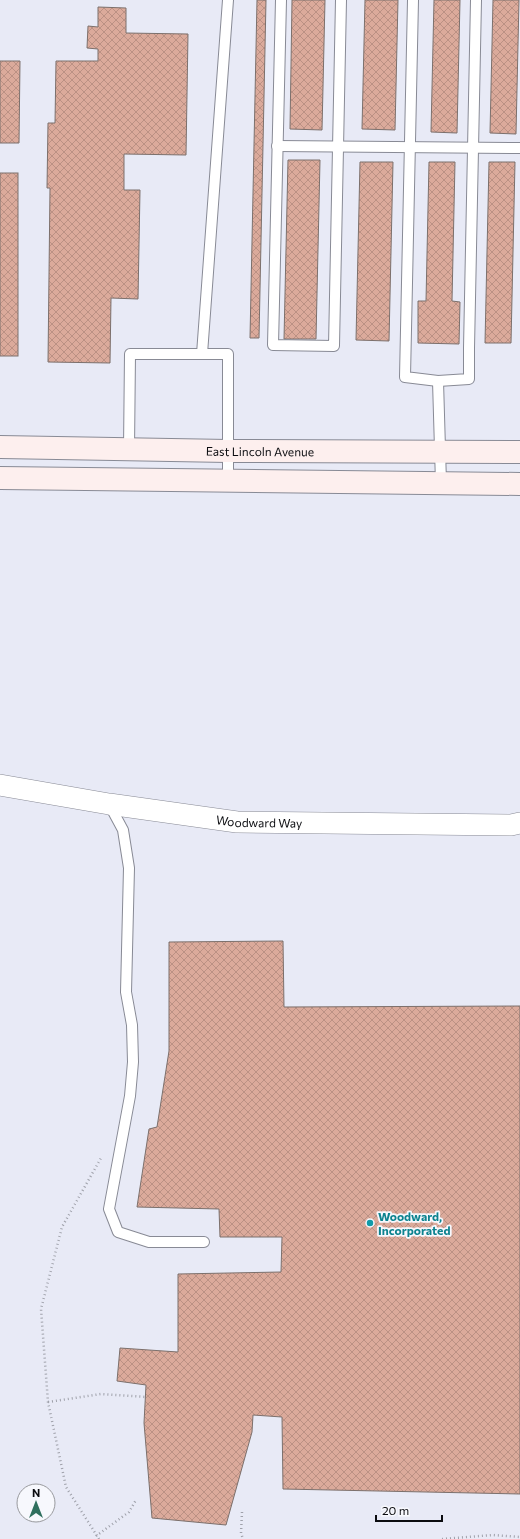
<svg xmlns="http://www.w3.org/2000/svg" width="520" height="1539" viewBox="0 0 520 1539" font-family="Commissioner,sans-serif">
	<style>
		.building { fill: url(#building-cross-hatch); stroke: #7c706c }
		.lines { fill: none; stroke-linecap: round; stroke-linejoin: round }
		.lane-casing { stroke: #888a95; stroke-width: 12 }
		.street-casing { stroke: #888a95; stroke-width: 22 }
		.secondary-casing { stroke: #888a95; stroke-width: 24 }
		.path { stroke: #9fa1aa; stroke-width: 2.5; stroke-dasharray: 1 3; stroke-linecap: butt }
		.lane { stroke: #fff; stroke-width: 10 }
		.street { stroke: #fff; stroke-width: 21 }
		.secondary { stroke: #fdefee; stroke-width: 22 }
		.culture-dot { fill: #0f9aa8; stroke: #f7f8fd; stroke-width: 1.5 }
		.labels { text-anchor: middle; dominant-baseline: central; stroke-width: 3.5; stroke-linejoin: round; paint-order: stroke }
		.street-label { font-size: 12px; fill: #0b0c10; stroke: #f7f8fd }
		.culture-label { font-size: 12px; font-weight: bold; fill: #0d838f; stroke: #f7f8fd; text-anchor: start }
	</style>
	<defs>
		<pattern id="building-cross-hatch" width="8" height="8" patternUnits="userSpaceOnUse"><rect width="8" height="8" fill="#dbaa9b"/><path d="M0 0l8 8M0 8l8-8" fill="none" stroke="#bb9184"/></pattern>
	</defs>
	<rect width="100%" height="100%" fill="#e8eaf6"/>
	<g class="building">
		<polygon points="257,0 266,0 259,338 250,338"/>
		<polygon points="292,0 325,0 322,130 290,129"/>
		<polygon points="365,0 398,0 395,130 362,129"/>
		<polygon points="434,0 460,0 457,133 431,132"/>
		<polygon points="493,0 519,0 516,134 490,133"/>
		<polygon points="98,7 126,8 126,33 188,34 186,155 124,154 124,190 140,190 138,299 111,298 110,363 48,362 50,188 47,188 48,123 55,123 56,61 98,61 98,49 87,48 88,26 98,27"/>
		<polygon points="0,61 20,61 19,143 0,143"/>
		<polygon points="288,160 320,160 316,339 284,339"/>
		<polygon points="360,162 393,162 389,341 356,340"/>
		<polygon points="429,162 455,162 452,301 460,302 459,344 418,343 418,301 426,301"/>
		<polygon points="489,162 515,162 511,343 485,343"/>
		<rect x="0" y="173" width="18" height="183"/>
		<polygon points="283,941 284,1007 520,1006 520,1494 283,1489 282,1417 253,1415 252,1432 226,1525 152,1518 144,1423 146,1385 117,1381 120,1348 178,1352 178,1274 281,1272 282,1237 220,1237 219,1209 137,1207 149,1129 157,1127 169,1051 169,942"/>
	</g>
	<g class="lines">
		<g class="lane-casing">
			<g id="lane">
				<polyline points="281,0 273,345 334,346 341,0"/>
				<polyline points="413,0 405,377 438,381 469,379 469,348 476,0"/>
				<polyline points="277,146 520,148"/>
				<polyline points="202,354 228,0"/>
				<polyline points="438,381 441,483"/>
				<polyline points="129,449 130,354 228,354 228,480"/>
				<polyline points="109,804 123,830 129,868 126,992 132,1025 133,1062 130,1096 109,1209 118,1232 149,1242 204,1242"/>
			</g>
		</g>
		<g class="street-casing">
			<g id="street">
				<path id="s1" d="M0 785 109 804 237 822 511 825 520 823"/>
			</g>
		</g>
		<g class="secondary-casing">
			<g id="secondary">
				<path id="s2" d="M0 447 228 451 520 452"/>
				<polyline points="0,478 520,484"/>
			</g>
		</g>
		<g class="path">
			<polyline points="48,1402 101,1394 146,1397"/>
			<polyline points="242,1512 241,1533 243,1539"/>
			<polyline points="96,1536 129,1512 136,1500"/>
			<polyline points="99,1539 66,1487 48,1402 41,1309 62,1227 101,1158"/>
			<polyline points="442,1539 493,1535 520,1537"/>
		</g>
		<use href="#lane" class="lane"/>
		<use href="#street" class="street"/>
		<use href="#secondary" class="secondary"/>
	</g>
	<circle class="culture-dot" cx="370" cy="1223" r="4"/>
	<g class="labels">
		<g class="street-label">
			<text stroke="none"><textPath href="#s2" startOffset="260">East Lincoln Avenue</textPath></text>
			<text stroke="none"><textPath href="#s1" startOffset="262">Woodward Way</textPath></text>
		</g>
		<g class="culture-label">
			<text x="378" y="1216">Woodward,<tspan x="378" dy="14">Incorporated</tspan></text>
		</g>
	</g>
	<g transform="translate(36 1503)"><circle r="19" fill="#f7f8fd" stroke="#999a9e"/>
	<path d="M0-3L7 15L0 10L-7 15Z" fill="#2f6f5e"/>
	<text y="-6" font-size="11" font-weight="bold" text-anchor="middle" fill="#0b0c10">N</text>
	</g>
	<path d="M376 1515v6h66v-6" fill="none" stroke="#0b0c10" stroke-width="2"/>
	<text x="382" y="1515" font-size="12" fill="#0b0c10" stroke="#f7f8fd" stroke-width="3" paint-order="stroke">20 m</text>
</svg>
